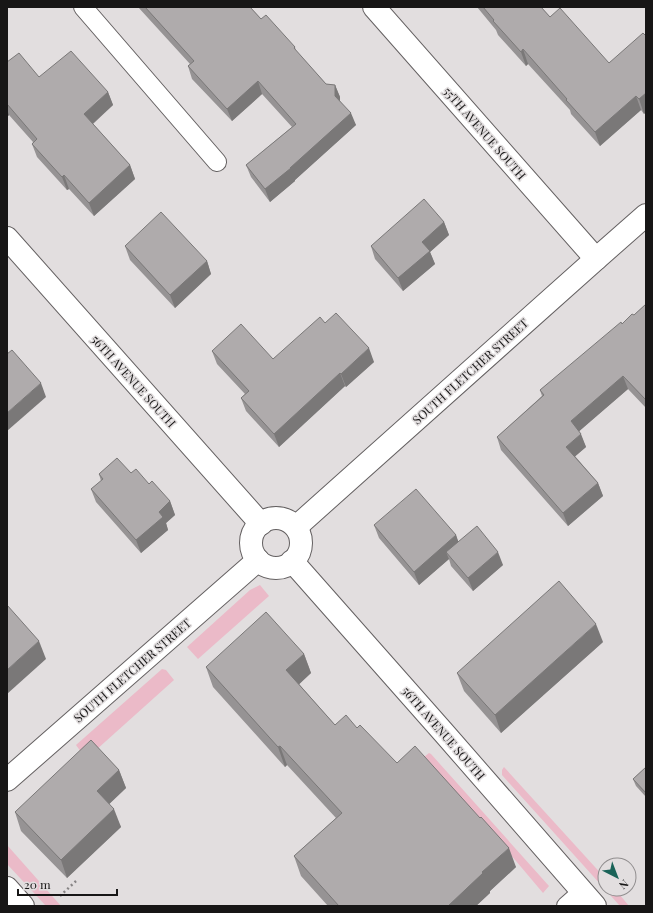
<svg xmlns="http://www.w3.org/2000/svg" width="653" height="913" viewBox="0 0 653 913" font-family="'Playfair Display',serif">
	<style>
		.green { fill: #ebbac8 }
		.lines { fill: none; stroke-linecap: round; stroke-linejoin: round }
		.service-casing { stroke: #646061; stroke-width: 20 }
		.minor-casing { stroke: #646061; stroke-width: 24 }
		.path { stroke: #878485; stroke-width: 2.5; stroke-dasharray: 2 3; stroke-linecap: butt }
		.service { stroke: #fff; stroke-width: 18 }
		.minor { stroke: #fff; stroke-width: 22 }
		.wall { fill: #969394 }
		.shaded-wall { fill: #7a7878 }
		.building { fill: #afabac; stroke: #7a7878 }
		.labels { text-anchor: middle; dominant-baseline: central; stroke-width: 3; stroke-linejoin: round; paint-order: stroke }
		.street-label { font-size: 12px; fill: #171616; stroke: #e2dedf }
	</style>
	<rect width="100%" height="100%" fill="#e2dedf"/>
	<g class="green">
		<polygon points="260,585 269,596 198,659 187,647 250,590"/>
		<polygon points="162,669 166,670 174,680 86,759 76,745"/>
		<polygon points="429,753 431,754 549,886 543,893 516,861 424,757"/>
		<polygon points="504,767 605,878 605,889 615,889 629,906 620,906 502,775 502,770"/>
		<polygon points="7,845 61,906 46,906 7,864"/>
	</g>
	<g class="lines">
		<g class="service-casing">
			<g id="service">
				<polyline points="83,7 217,162"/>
				<polyline points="566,906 583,891"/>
			</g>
		</g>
		<g class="minor-casing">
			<g id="minor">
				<polyline points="374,7 596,259"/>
				<polyline points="7,238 261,524"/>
				<circle cx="276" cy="543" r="25"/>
				<polyline points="296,527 596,259 646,215"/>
				<polyline points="292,561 444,733 595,906"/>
				<polyline points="7,780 258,560"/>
				<polyline points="7,888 23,906"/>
			</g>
		</g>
		<polyline class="path" points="60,896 76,881"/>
		<use href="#service" class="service"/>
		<use href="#minor" class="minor"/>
	</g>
	<g class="wall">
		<polygon points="138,7 250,7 261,19 295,47 296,51 326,84 335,85 340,97 340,101 356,125 295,180 295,181 270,202 251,177 246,165 292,127 262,94 232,121 192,79 188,66 190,64"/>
		<polygon points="477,7 541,7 550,17 609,63 646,36 646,112 644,114 641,110 600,146 571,114 570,110 528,64 526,66 498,35 496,30"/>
		<polygon points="7,62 39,77 108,92 113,105 93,124 130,165 135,179 94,216 69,189 67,190 37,157 32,144 33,142 9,115 7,117"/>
		<polygon points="444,222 449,235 430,252 435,264 403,291 375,259 371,246"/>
		<polygon points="125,246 207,261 211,274 175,308 130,260"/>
		<polygon points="646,304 646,408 628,389 579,431 586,447 575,456 598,483 603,496 568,526 501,450 497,437 542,396 540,390 622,324 634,315"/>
		<polygon points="325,323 374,362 346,387 345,386 279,447 246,411 241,398 245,394 217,364 212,351 273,359"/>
		<polygon points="131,473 170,501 175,515 166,523 168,530 141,553 96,502 91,489 101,481 99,474"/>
		<polygon points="374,525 456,535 458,542 503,565 473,591 451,566 449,559 419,585 379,538"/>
		<polygon points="603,642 501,733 464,691 457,673"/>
		<polygon points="304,654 311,673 299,684 335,725 357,728 516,867 490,891 490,893 476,906 328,906 301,876 294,856 336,818 287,765 285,767 213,687 206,667"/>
		<polygon points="646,767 646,797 636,786 633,779"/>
		<polygon points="119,770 126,788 109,804 121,827 67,878 21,831 15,812"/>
	</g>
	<g class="shaded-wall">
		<polygon points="523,49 528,64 526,66 521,52"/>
		<polygon points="258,81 262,94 232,121 227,109"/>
		<polygon points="335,85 340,97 340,108 335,96"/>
		<polygon points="108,92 113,105 89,127 84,114"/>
		<polygon points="646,93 646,112 644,114 639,99"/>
		<polygon points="636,96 641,110 600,146 595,132"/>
		<polygon points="7,109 9,115 7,117"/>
		<polygon points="351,113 356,125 295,180 295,181 270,202 265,189"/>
		<polygon points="130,165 135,179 94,216 89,203"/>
		<polygon points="64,175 69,189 67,190 62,177"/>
		<polygon points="444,222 449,235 430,252 435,264 403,291 398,278 422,242"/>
		<polygon points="207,261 211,274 175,308 170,295"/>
		<polygon points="369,348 374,362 346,387 341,374"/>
		<polygon points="340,373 345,386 279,447 274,434"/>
		<polygon points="623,376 628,389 576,434 571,421"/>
		<polygon points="41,383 46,397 7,431 7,413"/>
		<polygon points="581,434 586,447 571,460 566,447"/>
		<polygon points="598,483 603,496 568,526 563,513"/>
		<polygon points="170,501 175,515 166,523 168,530 141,553 136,540 159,512"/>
		<polygon points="456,535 461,549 446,552 449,559 419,585 414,572"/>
		<polygon points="498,552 503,565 473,591 468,578"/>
		<polygon points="596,624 603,642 501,733 495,715"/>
		<polygon points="39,641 46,659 7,694 7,670"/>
		<polygon points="304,654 311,673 293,690 286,670"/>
		<polygon points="280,746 287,765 285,767 278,747"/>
		<polygon points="119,770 126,788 104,809 97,791"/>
		<polygon points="114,809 121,827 67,878 61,860"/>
		<polygon points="509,848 516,867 490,891 490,893 476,906 448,906 482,872"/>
	</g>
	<g class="building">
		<polygon points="145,7 250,7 261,19 266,15 295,47 294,48 326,84 335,85 335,96 351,113 290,168 291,168 265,189 246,165 296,124 258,81 227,109 188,66 194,61"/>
		<polygon points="483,7 541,7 550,17 560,8 609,63 643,33 646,36 646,93 639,99 636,96 595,132 566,100 567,99 523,49 521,52 493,21 494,20"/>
		<polygon points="71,51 108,92 84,114 130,165 89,203 64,175 62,177 32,144 37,139 7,104 7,62 19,53 39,77"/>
		<polygon points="424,199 444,222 422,242 430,251 398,278 371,246"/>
		<polygon points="161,212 207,261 170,295 125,246"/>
		<polygon points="646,304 646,400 623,376 571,421 581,434 566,447 598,483 563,513 497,437 544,395 540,390 621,322 622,324 632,314 634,315"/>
		<polygon points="336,313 369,348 341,374 340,373 274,434 241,398 249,391 212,351 241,324 273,359 320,317 325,323"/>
		<polygon points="12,350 41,383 7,413 7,354"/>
		<polygon points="117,458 131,473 136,469 149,484 152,481 170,501 159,512 163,517 136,540 91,489 103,479 99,474"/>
		<polygon points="416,489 456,535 414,572 374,525"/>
		<polygon points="477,526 498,552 468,578 446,552"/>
		<polygon points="559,581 596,624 495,715 457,673"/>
		<polygon points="7,605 39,641 7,670"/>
		<polygon points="266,612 304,654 286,670 335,725 346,715 357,728 360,725 397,763 415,746 480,818 481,817 509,848 482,872 483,873 448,906 339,906 294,856 342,813 280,746 278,747 206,667"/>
		<polygon points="91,740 119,770 97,791 114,809 61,860 15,812"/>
		<polygon points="646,767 646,793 633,779"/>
	</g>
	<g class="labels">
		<g class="street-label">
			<text transform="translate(485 133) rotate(49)">55TH AVENUE SOUTH</text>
			<text transform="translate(470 371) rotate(-42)">SOUTH FLETCHER STREET</text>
			<text transform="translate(134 381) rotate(48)">56TH AVENUE SOUTH</text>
			<text transform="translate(132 670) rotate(-41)">SOUTH FLETCHER STREET</text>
			<text transform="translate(444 733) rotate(49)">56TH AVENUE SOUTH</text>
		</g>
	</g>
	<rect width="653" height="913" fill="none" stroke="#171616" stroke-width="16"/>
	<g transform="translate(617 877) rotate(138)"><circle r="19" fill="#e2dedf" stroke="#918e8f"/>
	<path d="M0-3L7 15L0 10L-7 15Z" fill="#1a6358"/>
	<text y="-6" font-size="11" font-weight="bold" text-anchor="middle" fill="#171616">N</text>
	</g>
	<path d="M18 889v6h99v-6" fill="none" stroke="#171616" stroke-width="2"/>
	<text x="24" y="889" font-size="12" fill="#171616" stroke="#e2dedf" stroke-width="3" paint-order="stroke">20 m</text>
</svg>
